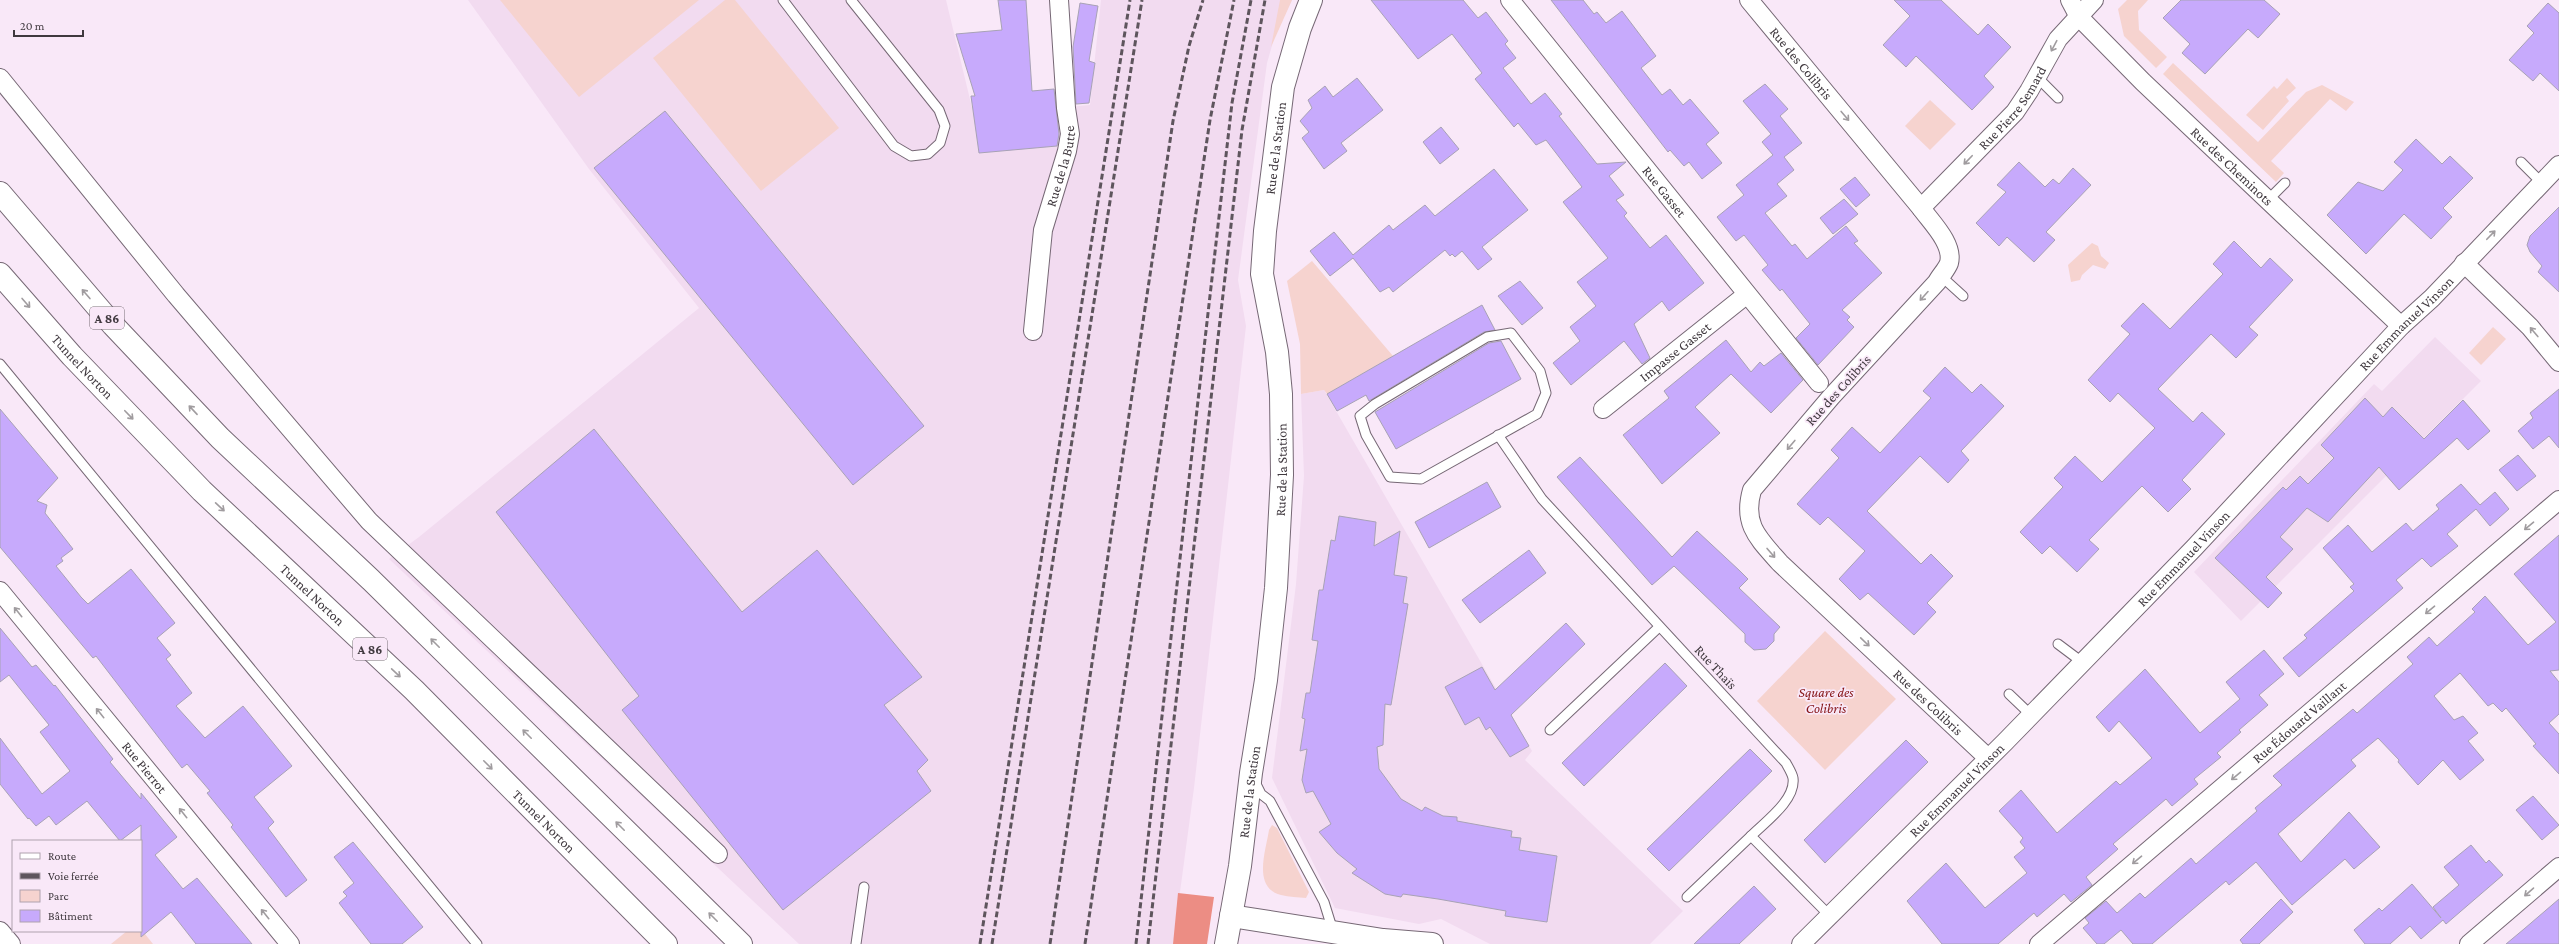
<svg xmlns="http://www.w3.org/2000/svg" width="2559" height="944" viewBox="0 0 2559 944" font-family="'Crimson Pro',serif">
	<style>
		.built { fill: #f2dbf0 }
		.green { fill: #f6d3cf }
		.forest { fill: #ec8d84 }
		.building { fill: #c7aafc; stroke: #a8a2b5 }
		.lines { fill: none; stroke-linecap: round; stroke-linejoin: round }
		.service-casing { stroke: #766875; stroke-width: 11 }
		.minor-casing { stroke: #766875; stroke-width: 20 }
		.tertiary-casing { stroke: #766875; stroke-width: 24 }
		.motorway-casing { stroke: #766875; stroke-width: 24 }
		.service { stroke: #fff; stroke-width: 9 }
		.minor { stroke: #fff; stroke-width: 18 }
		.tertiary { stroke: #fff; stroke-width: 22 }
		.motorway { stroke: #fff; stroke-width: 22 }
		.rail { stroke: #5e555d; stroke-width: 3; stroke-dasharray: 6 3; stroke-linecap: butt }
		.oneway { stroke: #a09c9f }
		.labels { text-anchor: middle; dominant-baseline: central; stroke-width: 3.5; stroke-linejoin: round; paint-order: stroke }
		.shield { fill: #f9e8f8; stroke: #786e76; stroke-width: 1 }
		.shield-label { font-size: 13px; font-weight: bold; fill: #40393f }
		.street-label { font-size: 14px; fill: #40393f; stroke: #f9e8f8 }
		.park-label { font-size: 14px; font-style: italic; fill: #861517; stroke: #f9e8f8 }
	</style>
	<rect width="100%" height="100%" fill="#f9e8f8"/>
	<g class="built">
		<polygon points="468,0 946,0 974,116 1090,105 1101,0 1292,0 1275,35 1267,63 1238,280 1246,326 1194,788 1173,944 799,944 389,559 419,537 699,308 589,169"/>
		<polygon points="2435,337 2481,381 2241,621 2194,572 2374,384 2382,391"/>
		<polygon points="1324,390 1532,751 1525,760 1683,911 1650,944 1490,944 1441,919 1419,924 1335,908 1272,778 1296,584 1304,476 1301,394"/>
	</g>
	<g class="green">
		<polygon points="500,0 699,0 579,97"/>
		<polygon points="725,0 735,0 839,128 761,191 653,58"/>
		<polygon points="1280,0 1292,0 1271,47"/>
		<polygon points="2127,0 2148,0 2138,11 2139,30 2167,57 2156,68 2124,36 2118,9"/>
		<polygon points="2173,63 2258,142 2306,92 2322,85 2354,102 2346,111 2330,99 2271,161 2284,173 2276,182 2163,74"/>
		<polygon points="2287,78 2296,88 2286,97 2289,101 2263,130 2246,115 2274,86 2277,89"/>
		<polygon points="1930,100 1956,124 1930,150 1905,126"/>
		<polygon points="2092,243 2098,246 2101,256 2109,263 2105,269 2093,265 2082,275 2080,280 2071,282 2068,265"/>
		<polygon points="1312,261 1393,356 1327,394 1324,390 1301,394 1300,344 1287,281"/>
		<polygon points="2493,327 2506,339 2481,365 2469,353"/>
		<polygon points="1825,631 1896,699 1825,770 1757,701"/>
		<path d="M1272 825 1277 828 1309 892 1306 898C1298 897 1289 897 1281 895 1252 888 1266 850 1269 830Z"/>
		<polygon points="141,929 153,944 111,944 127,931"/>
	</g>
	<polygon class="forest" points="1178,893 1214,897 1207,944 1173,944"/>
	<g class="building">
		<polygon points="998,0 1026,0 1032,91 1054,89 1059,134 1057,146 979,153 971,96 975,96 956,34 1002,30"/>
		<polygon points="1371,0 1463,0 1478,18 1486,12 1508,41 1505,44 1516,58 1503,68 1531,104 1545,93 1562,114 1559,116 1597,164 1626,162 1609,176 1624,195 1616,200 1627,213 1624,216 1650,248 1666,235 1704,283 1669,311 1662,301 1634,324 1650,358 1642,364 1624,341 1571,385 1553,363 1580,341 1570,327 1596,306 1577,282 1608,258 1563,202 1582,187 1546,140 1536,145 1518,123 1514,127 1475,79 1482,73 1452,34 1418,59"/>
		<polygon points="1551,0 1583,0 1594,14 1597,12 1606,23 1622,11 1656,56 1641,68 1662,95 1670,89 1683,105 1690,99 1719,133 1706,144 1722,163 1702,179 1689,162 1684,166 1670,150 1668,152"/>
		<polygon points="1894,0 1941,0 1978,35 1988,24 2011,47 1984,76 1994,87 1972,110 1916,56 1906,67 1883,45 1910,16"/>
		<polygon points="2181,0 2264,0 2280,14 2258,38 2248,29 2205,74 2182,53 2190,44 2163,18"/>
		<polygon points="1080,3 1098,6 1089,61 1095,63 1089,103 1076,104 1073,47"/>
		<polygon points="2548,3 2559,13 2559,91 2540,73 2533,81 2509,60 2534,33 2527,26"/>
		<polygon points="1357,78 1383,110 1341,143 1347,151 1324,169 1302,138 1309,132 1300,121 1312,108 1308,100 1325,86 1333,97"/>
		<polygon points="1765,84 1788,109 1780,116 1802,143 1784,157 1794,170 1777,184 1787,196 1765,213 1792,246 1795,244 1807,259 1846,226 1858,241 1854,243 1882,273 1842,310 1850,317 1847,320 1854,327 1818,365 1796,338 1810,324 1782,289 1780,291 1762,270 1768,265 1744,235 1736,241 1717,217 1744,195 1736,185 1773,155 1762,142 1771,134 1743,101"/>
		<polygon points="665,111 924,426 853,485 594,168"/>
		<polygon points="1441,127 1459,149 1440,164 1423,142"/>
		<polygon points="2416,139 2442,164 2450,156 2473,178 2443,208 2452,217 2431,239 2404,214 2366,254 2327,215 2358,182 2383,191 2403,170 2394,162"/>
		<polygon points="2019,162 2045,187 2053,179 2059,184 2073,168 2091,185 2046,232 2055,240 2034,262 2007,237 1999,246 1976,223 2006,192 1997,185"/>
		<polygon points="1494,169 1528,210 1482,247 1492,259 1478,270 1462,251 1455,257 1452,254 1450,256 1445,250 1393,292 1389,287 1380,292 1353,258 1330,276 1310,251 1334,232 1353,255 1389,225 1393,230 1425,205 1435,216"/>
		<polygon points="1855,177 1870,195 1856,207 1840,189"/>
		<polygon points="1844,199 1858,214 1833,234 1820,218"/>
		<polygon points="2559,207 2559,292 2538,272 2542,266 2530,252 2527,245 2530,236"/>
		<polygon points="2234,241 2261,268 2270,258 2293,280 2249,327 2258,335 2236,358 2211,334 2158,389 2193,422 2202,412 2225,434 2182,480 2191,489 2168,512 2142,486 2089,540 2099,549 2077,572 2050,546 2042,554 2020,532 2063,487 2054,478 2075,456 2102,482 2155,428 2118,393 2110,402 2088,380 2130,334 2121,326 2143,303 2170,329 2223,274 2213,264"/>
		<polygon points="1520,281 1543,308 1522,325 1498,296"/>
		<polygon points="1482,305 1495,330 1484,332 1369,401 1366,395 1337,411 1327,394"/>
		<polygon points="1726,340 1751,372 1760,362 1764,366 1781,353 1803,380 1771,413 1731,374 1695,407 1720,433 1662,484 1623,435 1669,398 1664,391"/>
		<polygon points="1501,341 1521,379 1396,449 1375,412 1489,343"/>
		<polygon points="1945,367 1972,393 1981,384 2004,406 1961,451 1969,460 1948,483 1920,456 1867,511 1921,564 1931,554 1953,576 1927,603 1936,612 1914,635 1868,593 1860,600 1839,579 1865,551 1828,517 1820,525 1797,504 1839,458 1831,450 1852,427 1880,453 1931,398 1923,391"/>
		<polygon points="2559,389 2559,448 2549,436 2533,449 2518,431 2533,418 2530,413"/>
		<polygon points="2365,398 2383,417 2392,407 2424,439 2463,400 2490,431 2468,450 2457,438 2399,490 2379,467 2328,522 2307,508 2280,537 2293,549 2266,577 2282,593 2268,608 2215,558 2283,487 2286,490 2300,476 2308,484 2334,458 2321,445"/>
		<polygon points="0,409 58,478 37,501 47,505 45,513 73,549 61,558 63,561 56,566 81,597 88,604 131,569 175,623 157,638 171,655 166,659 192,693 176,706 205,738 243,706 292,766 254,797 274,822 268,828 307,880 286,897 231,827 233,825 207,793 210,791 187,764 182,768 96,656 93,658 0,547"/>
		<polygon points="594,429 742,612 817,550 922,677 884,705 928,760 917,771 931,791 783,910 622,710 639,696 496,512"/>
		<polygon points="2518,455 2536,476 2517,491 2499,470"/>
		<polygon points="1580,457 1672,557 1697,531 1740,571 1748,579 1739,588 1780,627 1774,634 1774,641 1766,649 1754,650 1745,642 1745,634 1674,566 1652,585 1557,477"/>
		<polygon points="1487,482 1501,507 1429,548 1415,522"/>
		<polygon points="2461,484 2480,505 2495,492 2509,509 2490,526 2476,509 2447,534 2458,546 2431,567 2422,558 2396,580 2403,588 2299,677 2283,658 2307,638 2304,635 2354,591 2350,587 2354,584 2323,548 2348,525 2372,552 2406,523 2413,531 2439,509 2436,505"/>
		<polygon points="1339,516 1376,522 1374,546 1400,531 1394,575 1407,577 1403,603 1408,604 1391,705 1385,704 1383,745 1377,747 1379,769 1401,799 1422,811 1425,807 1443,816 1457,817 1457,821 1512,831 1511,837 1521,838 1519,850 1557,856 1547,922 1505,916 1506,911 1438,899 1403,894 1401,897 1385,894 1352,873 1357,869 1337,853 1319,832 1331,824 1313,791 1306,793 1302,780 1307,749 1300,751 1305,719 1302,718 1306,693 1310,693 1318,641 1312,640 1319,590 1323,590 1331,540 1335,541"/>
		<polygon points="2559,535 2559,670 2550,671 2559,682 2559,714 2549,723 2559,734 2559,774 2533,746 2536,744 2506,708 2502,712 2493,703 2488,706 2460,673 2434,696 2454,720 2463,716 2478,733 2468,741 2484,760 2460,780 2443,760 2418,785 2398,762 2399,760 2378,738 2351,760 2356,766 2278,834 2301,862 2349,812 2380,847 2354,869 2345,859 2292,905 2256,862 2229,885 2226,881 2152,944 2133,944 2121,930 2104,944 2097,944 2083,928 2089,923 2085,918 2106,901 2117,913 2140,893 2145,898 2191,858 2196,864 2257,811 2255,808 2282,785 2273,776 2353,709 2357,713 2413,664 2407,657 2429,637 2437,646 2475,612 2472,609 2485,596 2528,645 2556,622 2514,574"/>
		<polygon points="1529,550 1546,573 1480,623 1462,600"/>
		<polygon points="1566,623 1585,644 1511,715 1529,746 1510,757 1490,727 1486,730 1479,717 1465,725 1445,687 1482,667 1495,690"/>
		<polygon points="0,628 32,667 36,665 54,686 55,685 113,759 110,762 141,799 141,793 177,837 155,855 183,889 197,878 252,944 196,944 171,912 141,937 141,825 120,841 87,801 56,825 49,816 36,826 29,818 28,819 0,784 0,738 42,794 70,771 40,732 49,725 9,675 0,682"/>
		<polygon points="2264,650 2284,674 2259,695 2268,705 2239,730 2241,732 2217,753 2221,757 2194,779 2198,784 2172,806 2166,799 2113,844 2118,849 2086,877 2092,885 2071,902 2064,894 2037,917 2034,913 1998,944 1942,944 1907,901 1946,863 1985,908 2027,873 2014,857 2025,848 2020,842 2023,838 1999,811 2021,790 2057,833 2116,781 2120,785 2152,758 2119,721 2109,732 2096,717 2145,669 2200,733 2240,699 2226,682"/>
		<polygon points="1665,663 1687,686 1584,786 1562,763"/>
		<polygon points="1906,740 1928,762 1825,863 1804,840"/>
		<polygon points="1750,749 1772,771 1669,871 1647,849"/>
		<polygon points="2533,796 2559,825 2542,840 2516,810"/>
		<polygon points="353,842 423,927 402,944 371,944 339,903 347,896 343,892 354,883 334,857"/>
		<polygon points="2471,845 2486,863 2489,860 2503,875 2446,924 2443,920 2421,939 2410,926 2390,944 2365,944 2354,930 2379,908 2382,911 2412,884 2441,918 2433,907 2459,885 2444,867"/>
		<polygon points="1754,886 1776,909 1739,944 1694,944"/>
		<polygon points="2281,899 2293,912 2259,944 2243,944 2240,940"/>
		<polygon points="2559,899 2559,944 2506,944 2524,929"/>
	</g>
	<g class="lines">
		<g class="service-casing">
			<g id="service">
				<polyline points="783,0 894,146 911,156 928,154 940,143 945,126 939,110 851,0"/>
				<polyline points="2037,77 2058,98"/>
				<polyline points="2521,162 2542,183"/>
				<polyline points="2267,201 2285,183"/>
				<polyline points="1941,276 1963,296"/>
				<polygon points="1511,333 1540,371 1546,393 1537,414 1421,479 1390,477 1366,435 1360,416 1375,404 1487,337"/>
				<polyline points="0,364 477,944"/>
				<path d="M1498 435 1542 499 1786 763C1788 767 1792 773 1793 778 1796 800 1765 822 1751 836L1829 915"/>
				<polyline points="2058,644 2082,662"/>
				<polyline points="2009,694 2031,715"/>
				<polyline points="1550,730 1659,627"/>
				<polyline points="1255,782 1261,794 1270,801 1324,902 1333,931"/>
				<polyline points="1687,897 1751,836"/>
				<polyline points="856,944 864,887"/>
			</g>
		</g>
		<g class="minor-casing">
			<g id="minor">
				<path id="s1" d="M1510 0 1819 383"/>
				<path id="s2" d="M1749 0 1921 208C1931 222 1954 244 1949 263 1947 269 1940 276 1937 282L1831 397 1752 490C1742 525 1759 539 1780 563L1988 758"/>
				<path id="s3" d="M2070 0 2079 17 2143 82 2401 326"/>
				<polyline points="0,78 176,295 369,521 718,854"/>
				<path id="s4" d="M1921 208 2015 112 2029 91 2058 39 2094 0"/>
				<polyline points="2464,263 2530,327 2559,362"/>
				<path id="s5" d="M1033 331 1043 230 1067 151 1070 134 1066 108 1059 0"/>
				<path id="s6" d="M1603 409 1746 295"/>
				<path id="s7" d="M0 591 290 944"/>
				<polyline points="0,931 11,944"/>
				<path id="s8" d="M1801 944 2005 742 2194 548 2401 326 2432 298 2559 165"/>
				<path id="s9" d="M2039 944 2559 500"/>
				<polyline points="2469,944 2559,867"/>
			</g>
		</g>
		<g class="tertiary-casing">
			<g id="tertiary">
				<polyline points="1231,916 1383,940 1432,944"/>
				<path id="s10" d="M1226 944 1240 866 1251 773 1266 680 1276 588 1282 475 1281 394 1277 352 1262 274 1265 231 1283 87 1300 28 1311 0"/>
			</g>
		</g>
		<g class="motorway-casing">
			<g id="motorway">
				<polyline points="0,193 113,325 220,438 371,580 741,944"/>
				<path id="s11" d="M0 274 72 356 202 491 414 690 666 944"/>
			</g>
		</g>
		<use href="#service" class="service"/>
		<use href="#minor" class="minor"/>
		<use href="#tertiary" class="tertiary"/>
		<use href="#motorway" class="motorway"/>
		<g class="rail">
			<polyline points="980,944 1130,0"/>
			<polyline points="992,944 1142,0"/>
			<polyline points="1050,944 1173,121 1189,46 1203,0"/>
			<polyline points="1085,944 1210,120 1234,0"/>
			<polyline points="1136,944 1232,103 1251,0"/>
			<polyline points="1148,944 1242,130 1265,0"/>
		</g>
	</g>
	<defs><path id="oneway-shaft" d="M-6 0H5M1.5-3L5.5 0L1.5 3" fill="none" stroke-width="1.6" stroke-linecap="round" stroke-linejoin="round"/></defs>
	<g class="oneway">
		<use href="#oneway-shaft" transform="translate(2054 46) rotate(118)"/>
		<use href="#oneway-shaft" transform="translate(1845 116) rotate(50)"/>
		<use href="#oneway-shaft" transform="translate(1968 160) rotate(134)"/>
		<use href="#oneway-shaft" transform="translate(2491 235) rotate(-46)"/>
		<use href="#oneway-shaft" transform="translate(86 294) rotate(-131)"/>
		<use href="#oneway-shaft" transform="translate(1924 296) rotate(132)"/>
		<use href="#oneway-shaft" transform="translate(26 303) rotate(49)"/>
		<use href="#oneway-shaft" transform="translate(2534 332) rotate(-130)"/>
		<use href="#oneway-shaft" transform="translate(193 410) rotate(-133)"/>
		<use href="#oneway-shaft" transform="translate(129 415) rotate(46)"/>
		<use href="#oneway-shaft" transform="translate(1791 445) rotate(130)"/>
		<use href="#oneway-shaft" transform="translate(220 507) rotate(43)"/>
		<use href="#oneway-shaft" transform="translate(2529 526) rotate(140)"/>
		<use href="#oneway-shaft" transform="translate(1771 553) rotate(49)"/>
		<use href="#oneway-shaft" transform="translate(2430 610) rotate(140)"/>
		<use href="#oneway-shaft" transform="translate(18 612) rotate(-129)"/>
		<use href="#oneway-shaft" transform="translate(1865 642) rotate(44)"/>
		<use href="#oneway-shaft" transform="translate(435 643) rotate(-135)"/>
		<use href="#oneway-shaft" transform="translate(396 673) rotate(43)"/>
		<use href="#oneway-shaft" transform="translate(100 713) rotate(-129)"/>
		<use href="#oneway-shaft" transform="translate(527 734) rotate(-135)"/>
		<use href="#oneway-shaft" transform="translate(488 765) rotate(45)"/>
		<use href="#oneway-shaft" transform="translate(2236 776) rotate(140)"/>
		<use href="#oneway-shaft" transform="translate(183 813) rotate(-129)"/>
		<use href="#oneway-shaft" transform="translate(620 826) rotate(-135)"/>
		<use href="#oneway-shaft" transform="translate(2137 860) rotate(140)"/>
		<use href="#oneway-shaft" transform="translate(2529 892) rotate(139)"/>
		<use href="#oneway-shaft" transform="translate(265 914) rotate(-129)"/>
		<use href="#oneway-shaft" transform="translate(713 917) rotate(-135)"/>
	</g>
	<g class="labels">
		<g class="shield">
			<rect x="90" y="307" width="34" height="22" rx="3"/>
			<rect x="353" y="638" width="34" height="22" rx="3"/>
		</g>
		<g class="shield-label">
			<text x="107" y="318">A 86</text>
			<text x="370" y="649">A 86</text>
		</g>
		<g class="street-label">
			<text stroke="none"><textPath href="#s2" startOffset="82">Rue des Colibris</textPath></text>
			<text stroke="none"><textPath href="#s4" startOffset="136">Rue Pierre Semard</textPath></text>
			<text stroke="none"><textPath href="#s10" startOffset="802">Rue de la Station</textPath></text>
			<text stroke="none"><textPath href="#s5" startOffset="168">Rue de la Butte</textPath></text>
			<text stroke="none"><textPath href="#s3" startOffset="233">Rue des Cheminots</textPath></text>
			<text stroke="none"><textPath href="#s1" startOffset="246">Rue Gasset</textPath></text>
			<text stroke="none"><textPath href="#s8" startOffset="867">Rue Emmanuel Vinson</textPath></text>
			<text stroke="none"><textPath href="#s6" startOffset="92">Impasse Gasset</textPath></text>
			<text stroke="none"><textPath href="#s11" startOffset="124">Tunnel Norton</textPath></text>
			<text transform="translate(1838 390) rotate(-48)">Rue des Colibris</text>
			<text stroke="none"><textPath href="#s10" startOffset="478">Rue de la Station</textPath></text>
			<text stroke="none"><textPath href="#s8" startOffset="543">Rue Emmanuel Vinson</textPath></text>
			<text stroke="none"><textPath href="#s11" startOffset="448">Tunnel Norton</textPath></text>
			<text transform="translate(1716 667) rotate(47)">Rue Thaïs</text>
			<text stroke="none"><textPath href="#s2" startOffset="921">Rue des Colibris</textPath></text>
			<text stroke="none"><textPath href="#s9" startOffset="342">Rue Édouard Vaillant</textPath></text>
			<text stroke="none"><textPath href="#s7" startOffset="228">Rue Pierrot</textPath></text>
			<text stroke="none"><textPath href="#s8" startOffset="219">Rue Emmanuel Vinson</textPath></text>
			<text stroke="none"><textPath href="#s10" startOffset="154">Rue de la Station</textPath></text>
			<text stroke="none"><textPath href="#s11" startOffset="772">Tunnel Norton</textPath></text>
		</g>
		<g class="park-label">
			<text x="1826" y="692">Square des<tspan x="1826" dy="16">Colibris</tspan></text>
		</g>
	</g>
	<rect x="12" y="840" width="130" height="92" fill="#f9e8f8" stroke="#afa2ae"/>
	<rect x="20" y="853" width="20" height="6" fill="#ffffff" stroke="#afa2ae"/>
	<text x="48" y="860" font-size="12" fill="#40393f">Route</text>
	<rect x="20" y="873" width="20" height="6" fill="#5e555d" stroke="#afa2ae"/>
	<text x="48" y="880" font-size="12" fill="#40393f">Voie ferrée</text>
	<rect x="20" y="890" width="20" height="12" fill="#f6d3cf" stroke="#afa2ae"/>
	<text x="48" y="900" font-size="12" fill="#40393f">Parc</text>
	<rect x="20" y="910" width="20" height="12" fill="#c7aafc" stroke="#afa2ae"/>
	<text x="48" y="920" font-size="12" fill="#40393f">Bâtiment</text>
	<path d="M14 30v6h69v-6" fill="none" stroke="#40393f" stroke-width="2"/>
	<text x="20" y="30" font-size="12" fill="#40393f" stroke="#f9e8f8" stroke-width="3" paint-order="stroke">20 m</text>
</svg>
